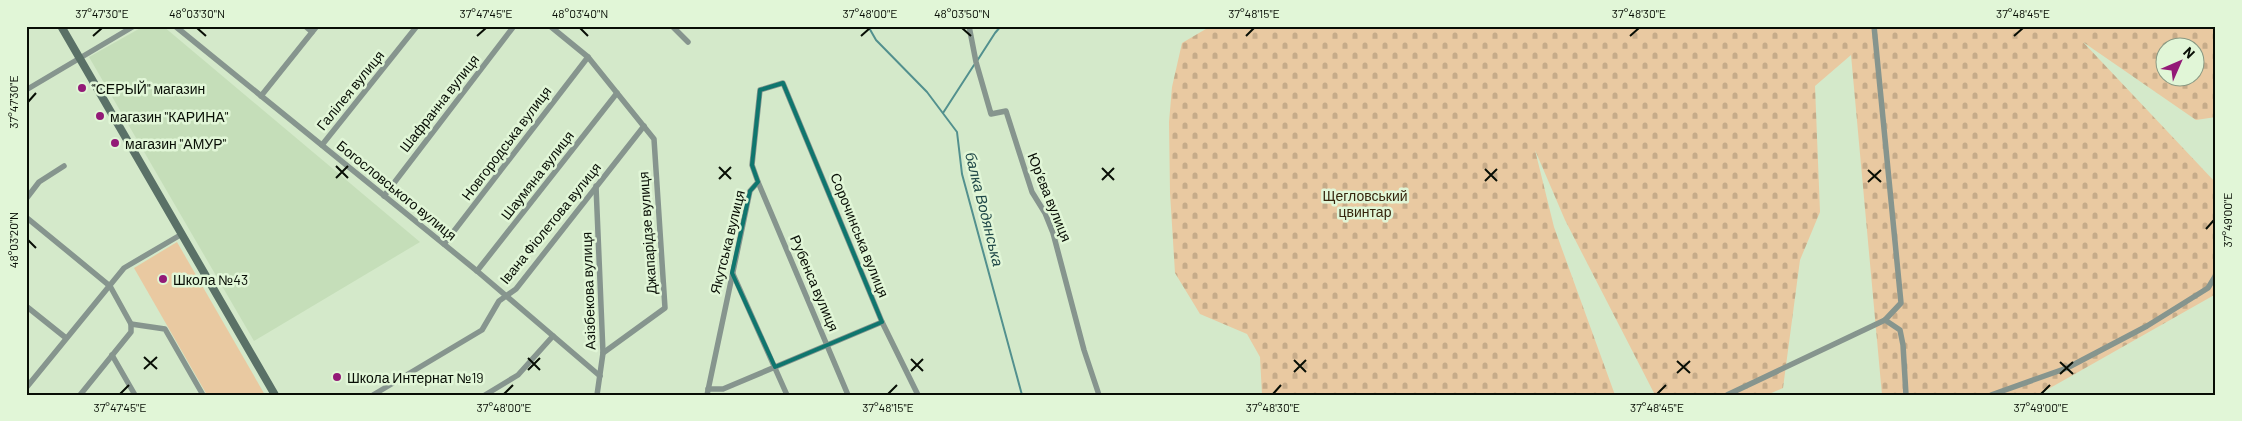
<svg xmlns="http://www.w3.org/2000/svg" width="2242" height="421" viewBox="0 0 2242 421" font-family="Barlow,sans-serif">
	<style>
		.built { fill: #c5deb9 }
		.cemetery { fill: url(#cemetery-stones); fill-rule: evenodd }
		.garden { fill: #e9c9a1 }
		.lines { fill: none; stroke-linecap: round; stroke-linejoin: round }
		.stream { stroke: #52908e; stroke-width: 2 }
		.street { stroke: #86958e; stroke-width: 5.5 }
		.secondary { stroke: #5a7167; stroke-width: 8 }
		.marked { fill: none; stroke: #0f766e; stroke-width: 4; stroke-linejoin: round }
		.ticks { fill: none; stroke: #080e05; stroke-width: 2 }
		.poi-dot { fill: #931a77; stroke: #e1f6d7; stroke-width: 2 }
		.labels { text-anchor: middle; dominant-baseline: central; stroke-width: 5; stroke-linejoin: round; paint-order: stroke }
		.poi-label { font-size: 14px; fill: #080e05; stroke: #e1f6d7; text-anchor: start }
		.street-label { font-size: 14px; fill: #080e05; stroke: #e1f6d7 }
		.park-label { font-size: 14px; fill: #36250d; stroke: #e1f6d7 }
		.water-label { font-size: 15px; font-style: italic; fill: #1f4848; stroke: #e1f6d7 }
		.neatline { fill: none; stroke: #080e05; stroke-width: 2 }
		.ticks-label { font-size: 12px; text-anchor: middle; fill: #080e05 }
	</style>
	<defs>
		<pattern id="cemetery-stones" width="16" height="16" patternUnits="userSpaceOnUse" patternTransform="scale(1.25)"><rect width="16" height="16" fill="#e9c9a1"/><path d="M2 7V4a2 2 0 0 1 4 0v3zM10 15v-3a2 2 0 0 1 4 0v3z" fill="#c6ab89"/></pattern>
	</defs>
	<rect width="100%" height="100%" fill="#d4e9ca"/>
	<polygon class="built" points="144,26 163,26 420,242 254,341 89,57"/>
	<path class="cemetery" d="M1211 26H2216V117L2196 120 2083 42 2216 183V294L2043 392 2033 395H1882L1851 55 1815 86 1820 212 1800 260 1783 388 1767 395H1655L1565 220 1535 150 1554 227 1615 395H1262L1260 357 1247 334 1200 314 1175 273 1170 193 1169 122 1172 87 1182 43ZM2164 48H2194V78H2164Z"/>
	<polygon class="garden" points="177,242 265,395 207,395 134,268"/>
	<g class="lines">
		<g class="stream">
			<polyline points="868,26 876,40 927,92 957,132 962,174 1022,395"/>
			<polyline points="977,61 995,33 1001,26"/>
			<polyline points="943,113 974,65"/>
		</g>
		<g class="street">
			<polyline points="175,26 477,271 600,376"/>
			<polyline points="305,26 312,32"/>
			<polyline points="550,26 588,57 654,139 665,308 603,353"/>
			<polyline points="672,26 688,42"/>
			<polyline points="969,26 976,62 991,114 1006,111 1032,192 1045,213 1053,233 1084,350 1099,395"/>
			<polyline points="1874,26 1901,303 1885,320"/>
			<polyline points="26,90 134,26"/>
			<polyline points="261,96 317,26"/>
			<polyline points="322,145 417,26"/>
			<polyline points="758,182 848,395"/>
			<polyline points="596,186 603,353 597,395"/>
			<polyline points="384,196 514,26"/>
			<polyline points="26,199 39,182 64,166"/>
			<polyline points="26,217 110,286 131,324 165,329 203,395"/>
			<polyline points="444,244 588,57"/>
			<polyline points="477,271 617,93"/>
			<polyline points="733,274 787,395"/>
			<polyline points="26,306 66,338"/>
			<polyline points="112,355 135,395"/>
			<polyline points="26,388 124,268 182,234"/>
			<polyline points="708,389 723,389 882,322"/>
			<polyline points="80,395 131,332 131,324"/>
			<polyline points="373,395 482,330 499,301 516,289 644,126"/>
			<polyline points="485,395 518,375 553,336"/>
			<polyline points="707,395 750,191 758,182 752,165 760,90 783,83 882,322 918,395"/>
			<polyline points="1727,395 1885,320 1900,330 1903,345 1906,395"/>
			<polyline points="1991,395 2067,368 2147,326 2208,288 2216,275"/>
		</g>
		<polyline class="secondary" points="61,26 275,395"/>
	</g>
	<path class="marked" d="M783 83 882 322 775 367 732 273 750 191 758 182 752 165 760 90Z"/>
	<path class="ticks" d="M197 28 206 36M580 28 588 36M962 28 971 36M93 36 102 28M477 36 486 28M861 36 870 28M1246 36 1254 28M1630 36 1639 28M2014 36 2023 28M28 102 36 93M336 166 348 178M719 167 731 179M1102 168 1114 180M1485 169 1497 181M1868 170 1881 182M336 178 348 166M719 179 731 167M1102 180 1114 168M1485 181 1497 169M1868 182 1881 170M2206 229 2214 220M28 240 36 248M144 357 157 369M528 358 540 370M911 359 923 371M1294 360 1306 372M1677 361 1690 373M2060 362 2073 374M144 369 157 357M528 370 540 358M911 371 923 359M1294 372 1306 360M1677 373 1690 361M2060 374 2073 362M120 394 129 385M504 394 513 385M888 394 897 385M1273 394 1281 385M1657 394 1666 385M2041 394 2050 385"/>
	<g class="poi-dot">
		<circle cx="82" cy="88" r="5"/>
		<circle cx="100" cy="116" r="5"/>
		<circle cx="115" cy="143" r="5"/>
		<circle cx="163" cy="279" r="5"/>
		<circle cx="337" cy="377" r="5"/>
	</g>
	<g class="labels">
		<g class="poi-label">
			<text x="92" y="88">"СЕРЫЙ" магазин</text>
			<text x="110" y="116">магазин "КАРИНА"</text>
			<text x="125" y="143">магазин "АМУР"</text>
			<text x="173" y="279">Школа №43</text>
			<text x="347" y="377">Школа Интернат №19</text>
		</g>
		<g class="street-label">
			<text transform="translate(350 90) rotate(-51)">Галілея вулиця</text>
			<text transform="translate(439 103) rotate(-52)">Шафранна вулиця</text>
			<text transform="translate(506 143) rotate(-53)">Новгородська вулиця</text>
			<text transform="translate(537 175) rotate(-52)">Шаумяна вулиця</text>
			<text transform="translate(397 190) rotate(39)">Богословського вулиця</text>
			<text transform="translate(1050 197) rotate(68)">Юр’єва вулиця</text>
			<text transform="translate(550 223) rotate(-51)">Івана Фіолетова вулиця</text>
			<text transform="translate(647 233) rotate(-94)">Джапарідзе вулиця</text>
			<text transform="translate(860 235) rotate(68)">Сорочинська вулиця</text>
			<text transform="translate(727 242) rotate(-76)">Якутська вулиця</text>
			<text transform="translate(815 283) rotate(67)">Рубенса вулиця</text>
			<text transform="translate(588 291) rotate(-92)">Азізбекова вулиця</text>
		</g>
		<g class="park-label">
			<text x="1365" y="195">Щегловський<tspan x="1365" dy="16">цвинтар</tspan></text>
		</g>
		<g class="water-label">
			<text transform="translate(985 209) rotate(76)">балка Водянська</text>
		</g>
	</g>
	<rect width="2242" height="421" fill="none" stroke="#e1f6d7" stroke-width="55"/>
	<g transform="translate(2180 62) rotate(45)"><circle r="24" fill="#e1f6d7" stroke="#8a9983"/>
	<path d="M0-4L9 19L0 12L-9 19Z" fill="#931a77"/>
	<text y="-8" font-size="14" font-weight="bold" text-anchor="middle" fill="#080e05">N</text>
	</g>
	<rect x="28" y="28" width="2186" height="366" class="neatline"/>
	<g class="ticks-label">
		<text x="102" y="18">37°47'30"E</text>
		<text x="197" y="18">48°03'30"N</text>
		<text x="486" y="18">37°47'45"E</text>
		<text x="580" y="18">48°03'40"N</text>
		<text x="870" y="18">37°48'00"E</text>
		<text x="962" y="18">48°03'50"N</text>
		<text x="1254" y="18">37°48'15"E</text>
		<text x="1639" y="18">37°48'30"E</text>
		<text x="2023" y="18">37°48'45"E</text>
		<text transform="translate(14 102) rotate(-90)" y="4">37°47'30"E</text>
		<text transform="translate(2228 220) rotate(-90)" y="4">37°49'00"E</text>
		<text transform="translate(14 240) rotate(-90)" y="4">48°03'20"N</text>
		<text x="120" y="412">37°47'45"E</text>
		<text x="504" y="412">37°48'00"E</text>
		<text x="888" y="412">37°48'15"E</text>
		<text x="1273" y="412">37°48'30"E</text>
		<text x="1657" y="412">37°48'45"E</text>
		<text x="2041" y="412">37°49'00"E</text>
	</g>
</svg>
